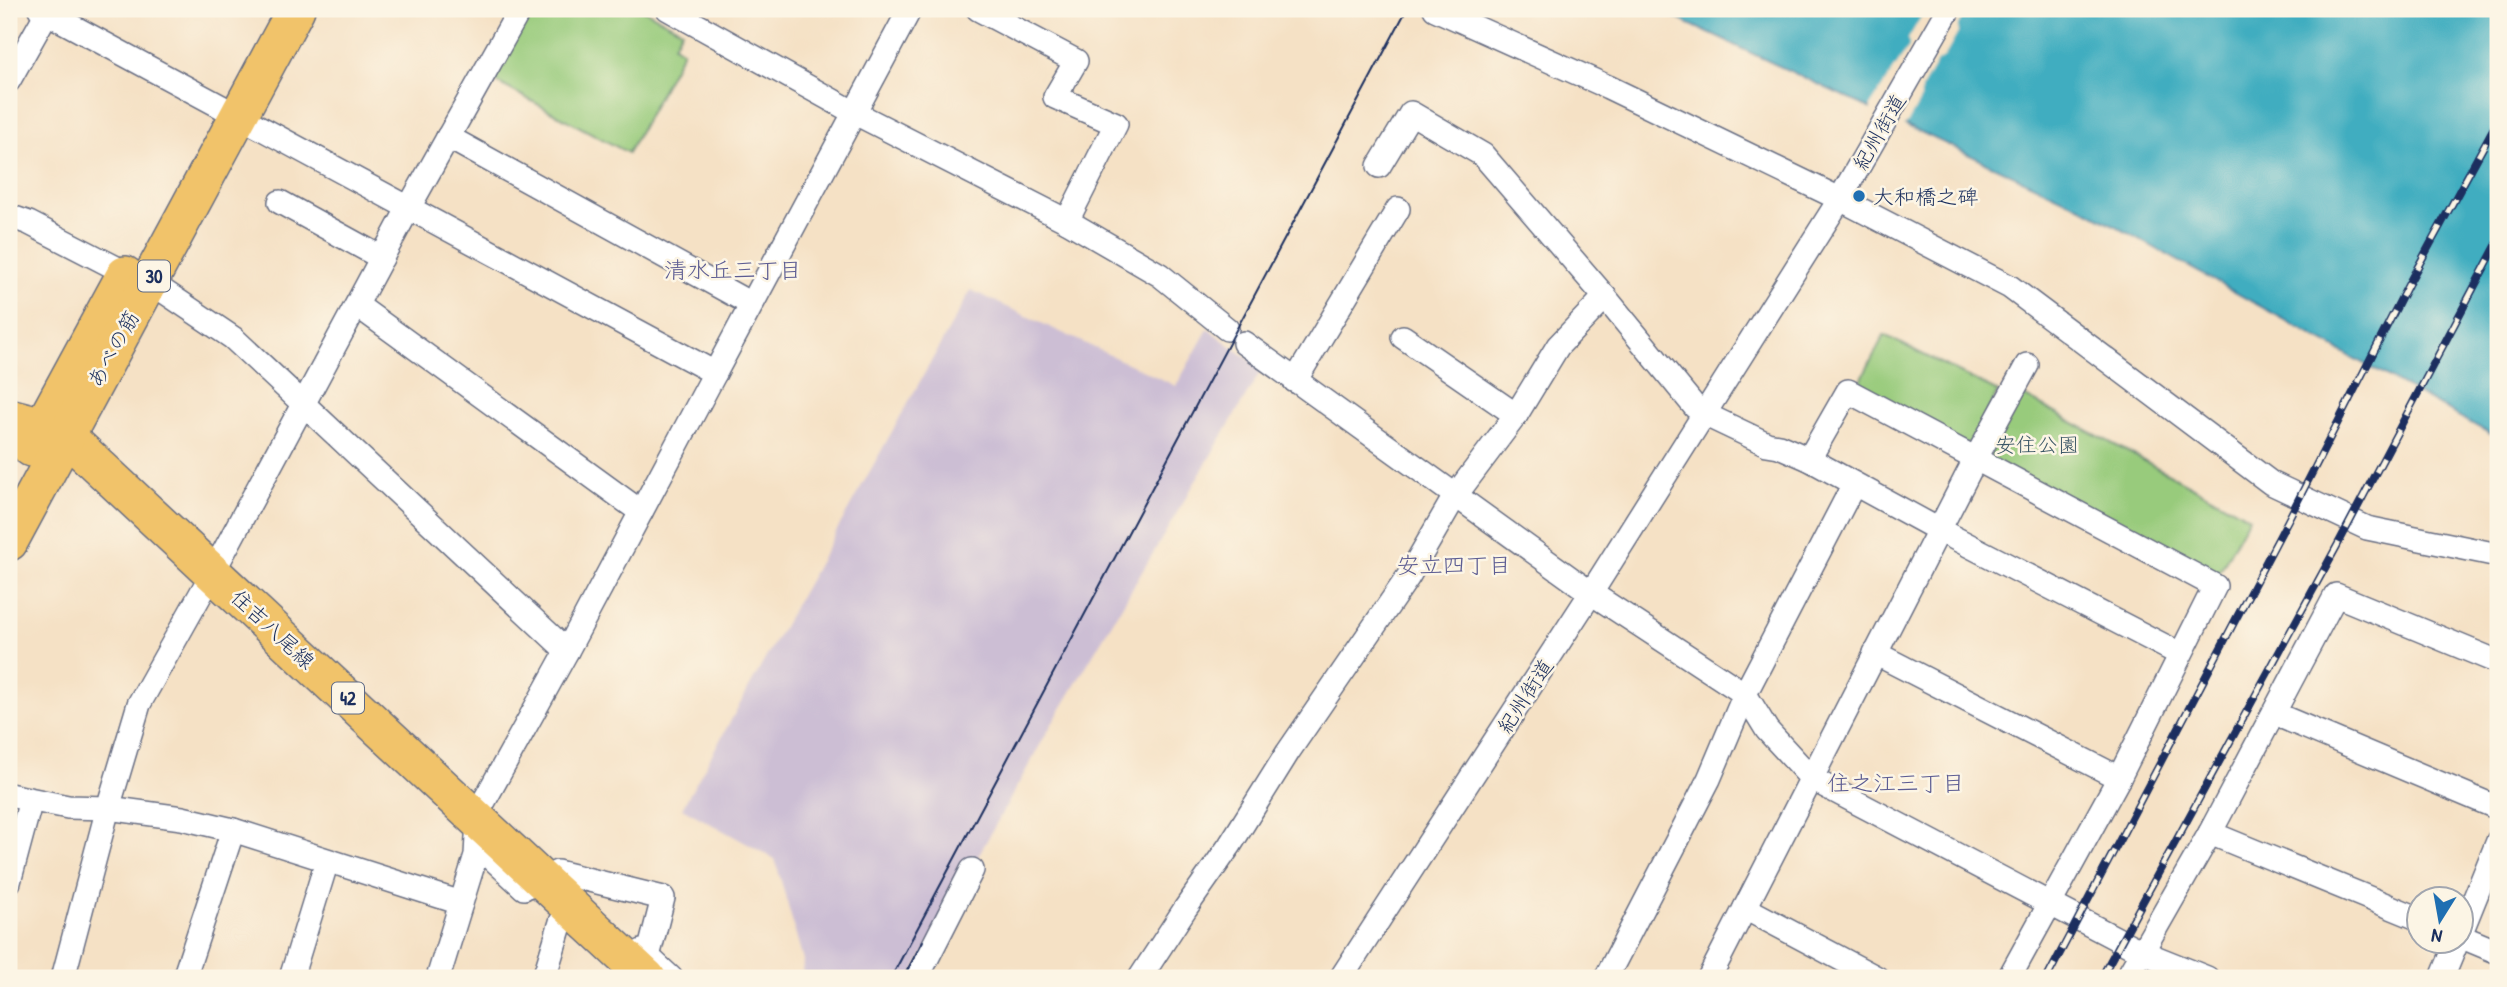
<svg xmlns="http://www.w3.org/2000/svg" width="2507" height="987" viewBox="0 0 2507 987" font-family="'Patrick Hand','Klee One',sans-serif">
	<style>
		.industrial { fill: #ccbed4 }
		.green { fill: #98cb7c; stroke: #5a7d6d; stroke-width: 2 }
		.water { fill: #41adc0; stroke: #2e6e8f; stroke-width: 2 }
		.pier { fill: #f5e1c5 }
		.lines { fill: none; stroke-linecap: round; stroke-linejoin: round }
		.street-casing { stroke: #676d82; stroke-width: 26 }
		.primary-casing { stroke: #676d82; stroke-width: 40 }
		.street { stroke: #fff; stroke-width: 23 }
		.primary { stroke: #f1c36a; stroke-width: 37 }
		.tram { stroke: #1b2f5e; stroke-width: 2 }
		.rail-casing { stroke: #1b2f5e; stroke-width: 8 }
		.rail { stroke: #fcf5e5; stroke-width: 5; stroke-dasharray: 16; stroke-linecap: butt }
		.poi-dot { fill: #1f6fb2; stroke: #fcf5e5; stroke-width: 2.5 }
		.labels { text-anchor: middle; dominant-baseline: central; stroke-width: 5; stroke-linejoin: round; paint-order: stroke }
		.shield { fill: #fcf5e5; stroke: #5e6a86; stroke-width: 2 }
		.shield-label { font-size: 19px; font-weight: bold; fill: #1b2f5e }
		.street-label { font-size: 21px; fill: #1b2f5e; stroke: #fcf5e5 }
		.poi-label { font-size: 21px; fill: #1b2f5e; stroke: #fcf5e5; text-anchor: start }
		.park-label { font-size: 21px; fill: #3a5666; stroke: #fcf5e5 }
		.neighbourhood-label { font-size: 23px; fill: #5d5d93; stroke: #fcf5e5 }
	</style>
	<rect width="100%" height="100%" fill="#fcf5e5"/>
	<filter id="ink" filterUnits="userSpaceOnUse"><feTurbulence type="fractalNoise" baseFrequency=".0143" numOctaves="2"/><feDisplacementMap in="SourceGraphic" scale="14" xChannelSelector="R" yChannelSelector="G"/><feConvolveMatrix kernelMatrix="1 2 1 2 8 2 1 2 1" color-interpolation-filters="sRGB"/></filter>
	<filter id="wash" filterUnits="userSpaceOnUse"><feTurbulence type="fractalNoise" baseFrequency=".00686" numOctaves="4" result="noise"/><feDisplacementMap in="SourceGraphic" scale="28" xChannelSelector="R" yChannelSelector="G"/><feGaussianBlur stdDeviation="1.57" result="paint"/><feColorMatrix in="noise" values="0 0 0 0 0 0 0 0 0 0 0 0 0 0 0 0 0 1.4 0 .05"/><feComposite in="paint" operator="in"/></filter>
	<g filter="url(#wash)">
		<rect width="100%" height="100%" fill="#f5e1c5"/>
		<polygon class="industrial" points="971,290 1176,386 1208,329 1262,369 1049,729 910,978 802,978 803,960 775,859 682,808"/>
		<g class="green">
			<polygon points="527,9 642,9 682,30 674,45 683,51 628,153 489,78"/>
			<polygon points="1884,335 1998,392 1971,442 1963,445 1861,392 1859,384"/>
			<polygon points="2020,394 2249,517 2217,577 1993,462 1990,453"/>
		</g>
		<polygon class="water" points="1657,9 2498,9 2498,438 2081,207"/>
		<polygon class="pier" points="1930,9 1967,9 1958,25 1958,33 1944,58 1937,62 1921,90 1921,99 1907,124 1901,127 1871,113 1871,104 1909,46 1908,39 1922,15"/>
	</g>
	<g filter="url(#ink)">
		<g class="lines">
			<g class="street-casing">
				<g id="street">
					<polyline points="40,9 715,373 567,651 482,805 478,819 476,855 438,978"/>
					<polyline points="668,9 855,113 1067,221 1160,275 1227,329"/>
					<polyline points="978,9 1076,61 1055,97 1116,124 1067,221"/>
					<polyline points="1435,9 1608,87 1840,199 2010,287 2271,483 2367,528 2498,555"/>
					<polyline points="9,80 49,9"/>
					<polyline points="448,137 751,304"/>
					<polyline points="280,202 382,258"/>
					<polyline points="9,216 29,223 126,273"/>
					<polyline points="150,282 233,338 567,651"/>
					<polyline points="1605,297 1695,407 1704,414 1767,444 1779,446 1809,459 1939,530 2180,654"/>
					<polyline points="358,306 641,512"/>
					<polyline points="1403,337 1516,415"/>
					<polyline points="1244,343 1591,593 1745,694 1767,730 1812,779 2142,952 2207,978"/>
					<polyline points="715,373 910,9"/>
					<polyline points="1295,381 1398,209"/>
					<polyline points="1809,459 1848,391 2215,586 2119,778 2009,978"/>
					<polyline points="1875,653 2119,778"/>
					<polyline points="2275,714 2498,808"/>
					<polyline points="9,795 68,807 108,808 182,818 233,830 461,903"/>
					<polyline points="2210,833 2420,919"/>
					<polyline points="478,845 524,888"/>
					<polyline points="557,872 663,898 648,957"/>
					<polyline points="9,882 31,800"/>
					<polyline points="1745,908 1877,978"/>
					<polyline points="2462,930 2498,841"/>
					<polyline points="2462,937 2498,952"/>
					<polyline points="642,951 671,978"/>
					<polyline points="63,978 108,808 139,704 212,574 408,209 520,9"/>
					<polyline points="184,978 233,830"/>
					<polyline points="291,978 327,861"/>
					<polyline points="544,978 561,922"/>
					<polyline points="917,978 972,870"/>
					<polyline points="1140,978 1185,909 1230,845 1288,752 1408,577 1455,496 1516,415 1558,346 1605,297 1483,155 1411,113 1379,166"/>
					<polyline points="1341,978 1591,593 1840,199 1949,9"/>
					<polyline points="1606,978 1709,779 1745,694 1854,484"/>
					<polyline points="1709,978 1976,458 2027,365"/>
					<polyline points="2127,978 2210,833 2336,595 2498,662"/>
					<polyline points="2442,978 2457,942"/>
				</g>
			</g>
			<g class="primary-casing">
				<g id="primary">
					<polyline points="9,417 43,426 66,436 647,978"/>
					<polyline points="31,448 125,275"/>
					<polyline points="9,542 296,9"/>
				</g>
			</g>
			<use href="#street" class="street"/>
			<use href="#primary" class="primary"/>
			<g class="tram">
				<polyline points="891,978 1407,9"/>
				<polyline points="903,978 923,941"/>
			</g>
			<g class="rail-casing">
				<g id="rail">
					<polyline points="2047,978 2288,520 2409,283 2498,120"/>
					<polyline points="2101,978 2337,546 2498,242"/>
				</g>
			</g>
			<use href="#rail" class="rail"/>
		</g>
	</g>
	<circle class="poi-dot" cx="1859" cy="196" r="7"/>
	<g class="labels">
		<g class="shield">
			<rect x="138" y="260.5" width="32" height="31" rx="5"/>
			<rect x="332" y="682.5" width="32" height="31" rx="5"/>
		</g>
		<g class="shield-label">
			<text x="154" y="276">30</text>
			<text x="348" y="698">42</text>
		</g>
		<g class="street-label">
			<text transform="translate(1879 132) rotate(-60)">紀州街道</text>
			<text transform="translate(113 349) rotate(-61)">あべの筋</text>
			<text transform="translate(273 629) rotate(43)">住吉八尾線</text>
			<text transform="translate(1525 696) rotate(-57)">紀州街道</text>
		</g>
		<g class="poi-label">
			<text x="1873" y="196">大和橋之碑</text>
		</g>
		<g class="park-label">
			<text x="2037" y="444">安住公園</text>
		</g>
		<g class="neighbourhood-label">
			<text x="733" y="269">清水丘三丁目</text>
			<text x="1454" y="564">安立四丁目</text>
			<text x="1896" y="782">住之江三丁目</text>
		</g>
	</g>
	<rect width="2507" height="987" fill="none" stroke="#fcf5e5" stroke-width="35"/>
	<g transform="translate(2440 920) rotate(191)"><circle r="33" fill="#fcf5e5" stroke="#a2a6af" stroke-width="2"/>
	<path d="M0-5L12 26L0 18L-12 26Z" fill="#1f6fb2"/>
	<text y="-10" font-size="19" font-weight="bold" text-anchor="middle" fill="#1b2f5e">N</text>
	</g>
</svg>
